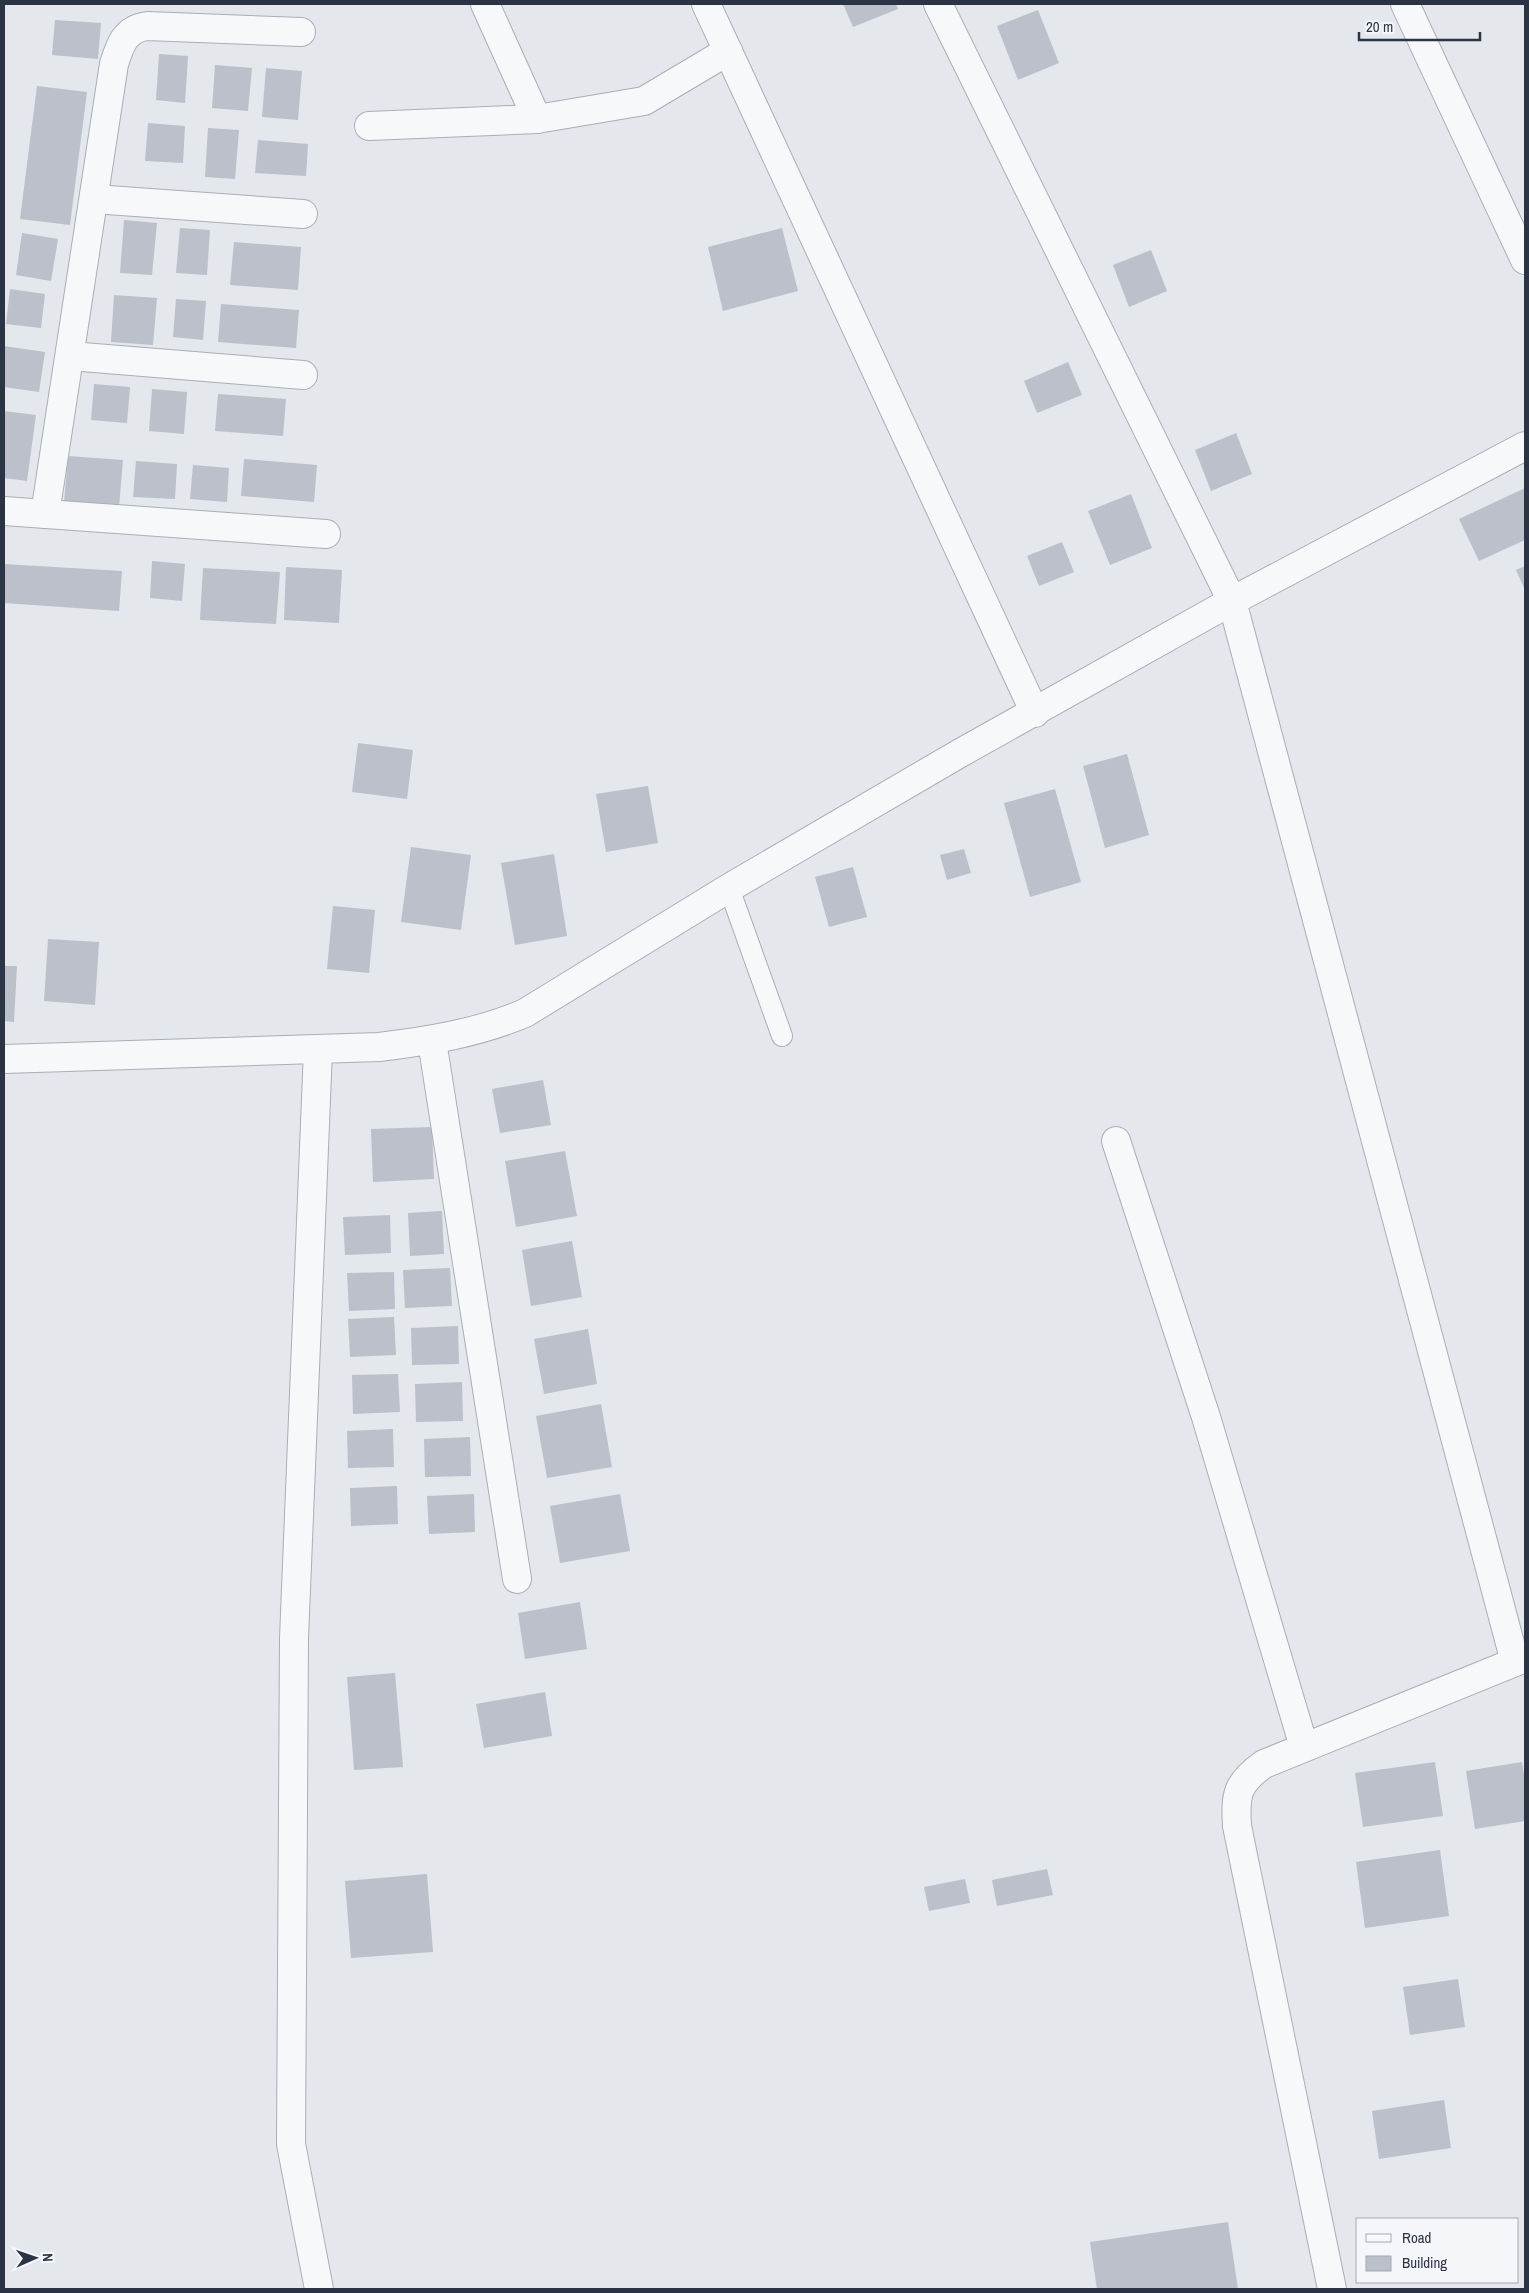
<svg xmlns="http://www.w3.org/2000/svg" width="1529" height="2293" viewBox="0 0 1529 2293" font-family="'Archivo Narrow',sans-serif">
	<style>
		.building { fill: #bbc0ca }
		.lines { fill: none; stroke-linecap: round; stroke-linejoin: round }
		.service-casing { stroke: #a9aeb7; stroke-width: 22 }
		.minor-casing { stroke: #a9aeb7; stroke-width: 30 }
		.service { stroke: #f7f8fa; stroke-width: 20 }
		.minor { stroke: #f7f8fa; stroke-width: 28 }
	</style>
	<rect width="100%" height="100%" fill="#e4e7ec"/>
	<g class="building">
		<polygon points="843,4 896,4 898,9 853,27"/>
		<polygon points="1038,10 1059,63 1018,80 997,26"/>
		<polygon points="55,20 101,23 98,59 52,55"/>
		<polygon points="159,54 188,56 185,103 156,100"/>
		<polygon points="215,65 252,68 248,111 212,108"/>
		<polygon points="266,68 302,71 298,120 262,117"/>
		<polygon points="37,86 87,92 70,225 20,219"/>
		<polygon points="148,123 185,126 183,163 145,161"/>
		<polygon points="208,128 239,130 235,179 205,177"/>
		<polygon points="258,140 308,144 306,176 255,173"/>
		<polygon points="124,220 157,223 152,275 120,273"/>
		<polygon points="180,228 210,230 207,275 176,273"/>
		<polygon points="782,228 798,291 723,311 708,247"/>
		<polygon points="22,233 58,239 51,281 16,275"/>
		<polygon points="234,242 301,247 298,290 230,285"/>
		<polygon points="1151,250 1167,291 1129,307 1113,265"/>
		<polygon points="10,289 45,294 41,328 6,324"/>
		<polygon points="114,295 157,298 153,345 111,342"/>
		<polygon points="176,299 206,301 203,340 173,337"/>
		<polygon points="221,304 299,310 296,348 218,342"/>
		<polygon points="4,346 45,352 39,392 4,387"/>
		<polygon points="1068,362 1082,395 1037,413 1024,381"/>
		<polygon points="94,384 130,387 127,423 91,420"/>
		<polygon points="152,389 187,392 184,434 149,431"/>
		<polygon points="218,394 286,399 283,436 215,431"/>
		<polygon points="4,411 36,415 27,481 4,478"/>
		<polygon points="1236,433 1252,474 1211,491 1195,450"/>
		<polygon points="68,456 123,460 119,507 64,503"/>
		<polygon points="244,459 317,465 314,502 241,496"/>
		<polygon points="136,461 177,464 175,499 133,497"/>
		<polygon points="193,465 229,468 227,502 190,499"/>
		<polygon points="1525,488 1525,540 1479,561 1459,519"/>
		<polygon points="1131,494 1152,548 1110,565 1088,511"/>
		<polygon points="1062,542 1074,572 1039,586 1027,556"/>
		<polygon points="152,561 185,564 182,601 150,598"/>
		<polygon points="4,564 122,571 119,611 4,603"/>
		<polygon points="1525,566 1525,590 1516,570"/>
		<polygon points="286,567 342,570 339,623 284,620"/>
		<polygon points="203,568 280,572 276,624 200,620"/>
		<polygon points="358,743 413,750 407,799 352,792"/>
		<polygon points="1127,754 1149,835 1105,848 1083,766"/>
		<polygon points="648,786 658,843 606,852 596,794"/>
		<polygon points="1055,789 1081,882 1030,897 1004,803"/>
		<polygon points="411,847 471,855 461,930 401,922"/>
		<polygon points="964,849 971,873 947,880 940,855"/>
		<polygon points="554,854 567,936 515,945 501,863"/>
		<polygon points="853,867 867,917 829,927 815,877"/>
		<polygon points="333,906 375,910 369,973 327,969"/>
		<polygon points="48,939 99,942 95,1005 44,1001"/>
		<polygon points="4,966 17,966 14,1022 4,1021"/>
		<polygon points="543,1080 551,1125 500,1133 492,1089"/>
		<polygon points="432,1127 434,1179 373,1182 371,1129"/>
		<polygon points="565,1151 577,1216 516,1227 505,1161"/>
		<polygon points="442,1211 444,1254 410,1256 408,1213"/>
		<polygon points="390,1215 391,1253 345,1255 343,1217"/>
		<polygon points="572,1241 582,1297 531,1306 522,1250"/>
		<polygon points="450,1268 452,1306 405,1308 403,1270"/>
		<polygon points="394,1272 395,1309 349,1311 347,1273"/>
		<polygon points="394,1317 396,1355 350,1357 348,1319"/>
		<polygon points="458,1326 459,1364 412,1365 411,1328"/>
		<polygon points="588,1329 597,1384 544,1394 534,1339"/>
		<polygon points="398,1374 400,1412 353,1414 352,1375"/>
		<polygon points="462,1382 463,1421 416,1422 415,1384"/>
		<polygon points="601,1404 612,1467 547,1478 536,1416"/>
		<polygon points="393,1429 394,1467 348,1468 347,1431"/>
		<polygon points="470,1437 471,1476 425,1477 424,1439"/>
		<polygon points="397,1486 398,1524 351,1526 350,1488"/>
		<polygon points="474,1494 475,1532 429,1534 427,1496"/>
		<polygon points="620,1494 630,1551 560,1563 550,1506"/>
		<polygon points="580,1602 587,1649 525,1659 518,1613"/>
		<polygon points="395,1673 403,1767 354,1770 347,1677"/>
		<polygon points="545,1692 552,1736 484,1748 476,1704"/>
		<polygon points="1435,1762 1443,1816 1363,1827 1355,1773"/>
		<polygon points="1522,1762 1525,1782 1525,1821 1475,1829 1466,1771"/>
		<polygon points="1440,1850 1449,1916 1365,1928 1356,1862"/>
		<polygon points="1047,1869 1053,1895 997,1906 992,1880"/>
		<polygon points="427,1874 433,1952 351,1958 345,1881"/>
		<polygon points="965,1879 970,1903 929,1911 924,1887"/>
		<polygon points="1458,1979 1465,2027 1410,2035 1403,1987"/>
		<polygon points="1444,2100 1451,2148 1379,2159 1372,2111"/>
		<polygon points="1228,2222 1238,2289 1097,2289 1090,2242"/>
	</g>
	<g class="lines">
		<g class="service-casing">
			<polyline id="service" points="729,888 782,1036"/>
		</g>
		<g class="minor-casing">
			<g id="minor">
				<polyline points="485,4 537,119"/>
				<polyline points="706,4 1035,713"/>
				<polyline points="938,4 1232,601 1515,1662"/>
				<polyline points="1405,4 1525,260"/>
				<polyline points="369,126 537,119 644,101 728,51"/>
				<polyline points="94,199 303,214"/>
				<polyline points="70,356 303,375"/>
				<polyline points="4,511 326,534"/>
				<path d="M45 514 114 64C120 45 125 29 147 26L301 32"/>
				<polyline points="432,1041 517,1579"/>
				<polyline points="318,1050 294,1638 291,2144 319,2289"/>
				<path d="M4 1059 379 1047C429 1041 478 1033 525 1013L729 888 962 752 1232 601 1525 446"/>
				<polyline points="1116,1141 1206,1417 1304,1747"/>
				<path d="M1332 2289 1237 1826C1235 1794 1237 1783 1264 1764L1525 1658"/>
			</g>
		</g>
		<use href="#service" class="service"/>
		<use href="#minor" class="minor"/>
	</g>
	<rect width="1529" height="2293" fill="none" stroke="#2b3445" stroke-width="10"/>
	<rect x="1356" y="2218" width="162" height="65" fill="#f4f6f9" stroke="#a4a8b1"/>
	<rect x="1366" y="2234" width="25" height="8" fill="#f7f8fa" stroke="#a4a8b1"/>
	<text x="1402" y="2243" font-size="15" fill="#2b3445">Road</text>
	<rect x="1366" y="2256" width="25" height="15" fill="#bbc0ca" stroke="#a4a8b1"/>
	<text x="1402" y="2268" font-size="15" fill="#2b3445">Building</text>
	<g transform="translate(35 2258) rotate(88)" stroke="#f4f6f9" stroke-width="4" paint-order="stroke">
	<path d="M0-4L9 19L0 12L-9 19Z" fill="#2b3445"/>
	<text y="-8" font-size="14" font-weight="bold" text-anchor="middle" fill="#2b3445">N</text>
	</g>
	<path d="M1359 32v8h121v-8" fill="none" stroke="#2b3445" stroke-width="2.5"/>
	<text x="1366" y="32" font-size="15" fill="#2b3445" stroke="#f4f6f9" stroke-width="4" paint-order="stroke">20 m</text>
</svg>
